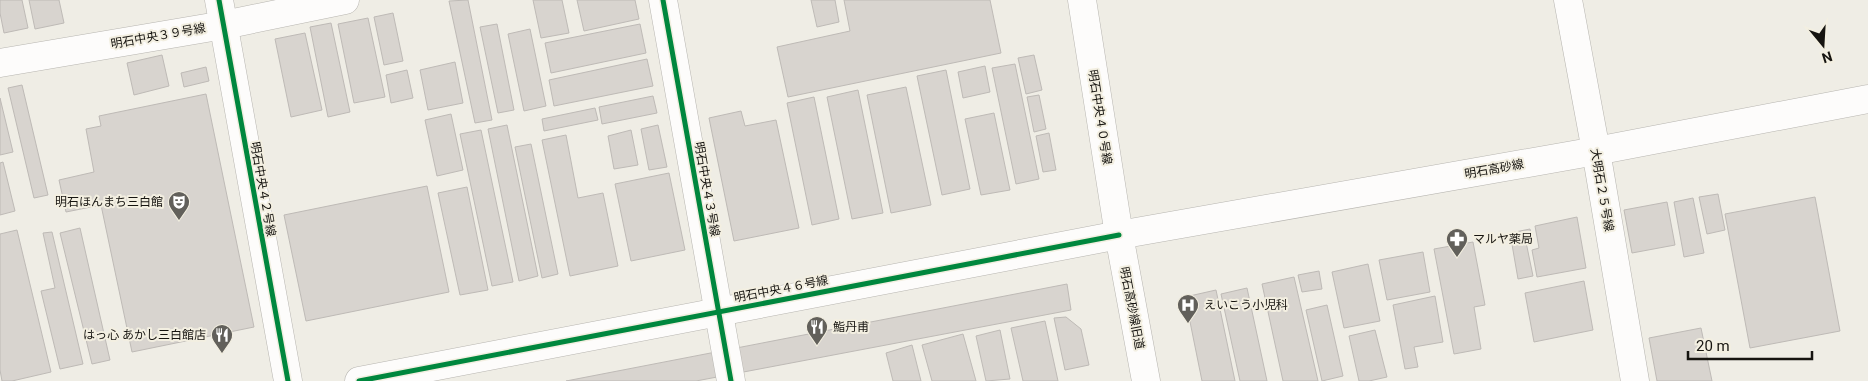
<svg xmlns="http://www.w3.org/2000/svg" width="1868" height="381" viewBox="0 0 1868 381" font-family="Roboto,'Noto Sans JP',sans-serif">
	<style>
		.building { fill: #d8d4cf; stroke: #bebab6 }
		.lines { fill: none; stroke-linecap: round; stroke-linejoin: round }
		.minor-casing { stroke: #b7b5b0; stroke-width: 29 }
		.major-casing { stroke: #b7b5b0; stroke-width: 29 }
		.minor { stroke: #fdfcfb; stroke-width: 28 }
		.major { stroke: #fdfcfb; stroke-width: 28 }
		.cycleway-casing { stroke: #f3efe1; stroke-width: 8 }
		.cycleway { stroke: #00873e; stroke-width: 5 }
		.labels { text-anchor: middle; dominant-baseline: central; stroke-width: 4; stroke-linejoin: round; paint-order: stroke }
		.street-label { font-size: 12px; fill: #161410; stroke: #f3efe1 }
		.poi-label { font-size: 12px; fill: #161410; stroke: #f3efe1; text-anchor: start }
	</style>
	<rect width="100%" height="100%" fill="#efede5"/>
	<g class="building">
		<polygon points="0,0 22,0 28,28 4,33 0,13"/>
		<polygon points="29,0 59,0 64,23 35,29"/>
		<polygon points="468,0 492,120 475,123 449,1"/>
		<polygon points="533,0 562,0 569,33 541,38"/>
		<polygon points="577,0 635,0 639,19 584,31"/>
		<polygon points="811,0 835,0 839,22 817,27"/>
		<polygon points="844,0 990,0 1001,53 788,97 777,47 850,31"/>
		<polygon points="393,13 403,61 384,65 374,17"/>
		<polygon points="368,18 385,97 354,103 338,24"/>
		<polygon points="331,23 350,112 328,117 310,27"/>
		<polygon points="497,24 514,110 498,113 480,27"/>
		<polygon points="640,24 646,53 551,73 545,43"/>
		<polygon points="530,29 546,106 524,111 508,34"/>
		<polygon points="305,33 322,110 291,117 275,39"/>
		<polygon points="162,55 169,86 134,95 127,63"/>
		<polygon points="1034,55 1042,90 1026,94 1018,58"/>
		<polygon points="647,59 653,86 554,106 549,80"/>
		<polygon points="455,62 463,103 428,110 420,70"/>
		<polygon points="1015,64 1039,179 1016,184 992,68"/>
		<polygon points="985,66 990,92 963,98 958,72"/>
		<polygon points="206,67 209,81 184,87 181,73"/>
		<polygon points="407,70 413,98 391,103 386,75"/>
		<polygon points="946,70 970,189 942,195 917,76"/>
		<polygon points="22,85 48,195 34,198 8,88"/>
		<polygon points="906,87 931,205 891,213 867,95"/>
		<polygon points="858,90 883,213 852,219 827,97"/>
		<polygon points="206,94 254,327 132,352 101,205 66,212 59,180 94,172 86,129 101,126 99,116"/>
		<polygon points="1039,95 1046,129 1034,132 1027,97"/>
		<polygon points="653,96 657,113 602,124 599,107"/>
		<polygon points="814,97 839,219 812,225 787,103"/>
		<polygon points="0,98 13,152 0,155"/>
		<polygon points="595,108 598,120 544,131 542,119"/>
		<polygon points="741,111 745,126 776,120 799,228 734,241 709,118"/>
		<polygon points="994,113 1010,190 981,195 965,119"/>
		<polygon points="451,114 463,170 437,176 425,120"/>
		<polygon points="507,125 538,276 519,281 488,129"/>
		<polygon points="658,125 667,167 649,170 641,129"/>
		<polygon points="481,130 513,282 492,286 460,134"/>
		<polygon points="631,130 638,165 614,169 608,136"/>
		<polygon points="1049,133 1056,170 1043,172 1036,136"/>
		<polygon points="566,135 578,198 603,193 618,266 570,276 542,140"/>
		<polygon points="531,144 558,274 542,278 515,147"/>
		<polygon points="3,162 15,211 0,215 0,163"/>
		<polygon points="669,173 685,250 631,261 615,184"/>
		<polygon points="427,186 449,292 306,321 284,215"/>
		<polygon points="467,187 488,290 460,295 438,193"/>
		<polygon points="1718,194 1725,230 1707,234 1699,197"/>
		<polygon points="1815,197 1840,331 1750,348 1725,214"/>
		<polygon points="1693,198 1704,253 1684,257 1674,202"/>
		<polygon points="1667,202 1675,245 1632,253 1624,210"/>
		<polygon points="1577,217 1586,268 1537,277 1532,250 1539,248 1535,226"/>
		<polygon points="80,228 110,360 92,364 60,233"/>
		<polygon points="1530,229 1532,240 1526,242 1533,276 1518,279 1510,233"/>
		<polygon points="17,230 51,372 12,381 2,381 0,370 0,234"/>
		<polygon points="52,232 83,364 60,369 41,291 55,288 43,233"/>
		<polygon points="1473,242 1485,305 1474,307 1481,349 1454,354 1434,249"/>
		<polygon points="1423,252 1430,292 1387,300 1379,260"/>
		<polygon points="1368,264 1380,321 1344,328 1332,272"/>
		<polygon points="1319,271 1322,289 1302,292 1298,275"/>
		<polygon points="1294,277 1318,381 1283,381 1262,284"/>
		<polygon points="1584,281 1593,330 1534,342 1525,293"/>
		<polygon points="1067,284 1071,310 696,381 566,381"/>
		<polygon points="1247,288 1267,381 1240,381 1221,294"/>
		<polygon points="1216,290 1235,381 1202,381 1185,297"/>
		<polygon points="1435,296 1443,342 1414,347 1418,367 1405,369 1393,305"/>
		<polygon points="1327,305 1343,376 1322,381 1306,310"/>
		<polygon points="1066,317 1081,329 1089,365 1065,370 1054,318"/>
		<polygon points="1045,321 1058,381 1023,381 1011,328"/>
		<polygon points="1701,328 1712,381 1657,381 1649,338"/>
		<polygon points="1000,330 1010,379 986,381 976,336"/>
		<polygon points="1375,330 1387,377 1369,381 1359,381 1349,336"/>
		<polygon points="963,334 976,381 932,381 922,345"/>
		<polygon points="912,345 921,381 893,381 886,353"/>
	</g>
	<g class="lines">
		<g class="minor-casing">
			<g id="minor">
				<polyline points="219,0 288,381"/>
				<polyline points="663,0 731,381"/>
				<polyline points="1082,0 1119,235 1146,381"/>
				<polyline points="1568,0 1596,151 1635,381"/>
				<polyline points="0,63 224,25 345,0"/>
				<polyline points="359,381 1119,235"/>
			</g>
		</g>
		<g class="major-casing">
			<polyline id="major" points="1119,235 1596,151 1868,99"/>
		</g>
		<use href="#minor" class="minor"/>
		<use href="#major" class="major"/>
		<g class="cycleway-casing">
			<g id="cycleway">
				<polyline points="219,0 288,381"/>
				<polyline points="663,0 731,381"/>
				<polyline points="359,381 1119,235"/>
			</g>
		</g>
		<use href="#cycleway" class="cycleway"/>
	</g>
	<defs>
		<g id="theatre-pin" transform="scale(1.125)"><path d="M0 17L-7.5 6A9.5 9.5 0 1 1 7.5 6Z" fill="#62605b" stroke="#f3efe1"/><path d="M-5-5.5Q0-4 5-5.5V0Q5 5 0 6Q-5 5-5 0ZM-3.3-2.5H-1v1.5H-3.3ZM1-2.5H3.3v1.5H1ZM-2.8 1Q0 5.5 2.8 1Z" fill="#fff"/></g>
		<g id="pharmacy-pin" transform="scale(1.125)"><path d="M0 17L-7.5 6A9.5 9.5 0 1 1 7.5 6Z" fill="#62605b" stroke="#f3efe1"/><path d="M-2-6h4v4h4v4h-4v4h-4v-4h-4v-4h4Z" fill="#fff"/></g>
		<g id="hospital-pin" transform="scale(1.125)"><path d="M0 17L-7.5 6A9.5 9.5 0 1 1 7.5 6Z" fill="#62605b" stroke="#f3efe1"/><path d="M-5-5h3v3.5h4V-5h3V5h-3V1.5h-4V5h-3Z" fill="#fff"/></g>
		<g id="restaurant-pin" transform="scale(1.125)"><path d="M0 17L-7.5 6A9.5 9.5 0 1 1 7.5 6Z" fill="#62605b" stroke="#f3efe1"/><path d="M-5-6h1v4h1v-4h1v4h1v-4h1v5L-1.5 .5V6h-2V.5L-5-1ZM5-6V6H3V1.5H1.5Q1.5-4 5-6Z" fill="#fff"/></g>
	</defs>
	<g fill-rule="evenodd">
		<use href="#theatre-pin" x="179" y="202"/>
		<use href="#pharmacy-pin" x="1457" y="239"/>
		<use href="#hospital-pin" x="1188" y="305"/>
		<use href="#restaurant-pin" x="817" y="327"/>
		<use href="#restaurant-pin" x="222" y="335"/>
	</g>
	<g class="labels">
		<g class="street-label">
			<text transform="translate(158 36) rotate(-10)">明石中央３９号線</text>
			<text transform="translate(1100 117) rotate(81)">明石中央４０号線</text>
			<text transform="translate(1494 169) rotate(-10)">明石高砂線</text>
			<text transform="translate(263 189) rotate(80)">明石中央４２号線</text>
			<text transform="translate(707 189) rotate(80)">明石中央４３号線</text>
			<text transform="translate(1602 190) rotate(80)">大明石２５号線</text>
			<text transform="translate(781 289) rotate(-11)">明石中央４６号線</text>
			<text transform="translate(1132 308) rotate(79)">明石高砂線旧道</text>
		</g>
		<g class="poi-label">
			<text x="163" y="202" text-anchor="end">明石ほんまち三白館</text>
			<text x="1473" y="239">マルヤ薬局</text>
			<text x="1204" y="305">えいこう小児科</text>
			<text x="833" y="327">鮨丹甫</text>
			<text x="206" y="335" text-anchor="end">はっ心 あかし三白館店</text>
		</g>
	</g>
	<g transform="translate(1823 45) rotate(162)" stroke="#f3efe1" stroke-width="4" paint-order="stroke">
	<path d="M0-4L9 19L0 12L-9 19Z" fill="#161410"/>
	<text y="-8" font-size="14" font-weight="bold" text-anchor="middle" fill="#161410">N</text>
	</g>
	<path d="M1688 351v8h124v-8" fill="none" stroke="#161410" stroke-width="2.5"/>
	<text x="1696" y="351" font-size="15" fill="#161410" stroke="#f3efe1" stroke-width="4" paint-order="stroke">20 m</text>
</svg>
